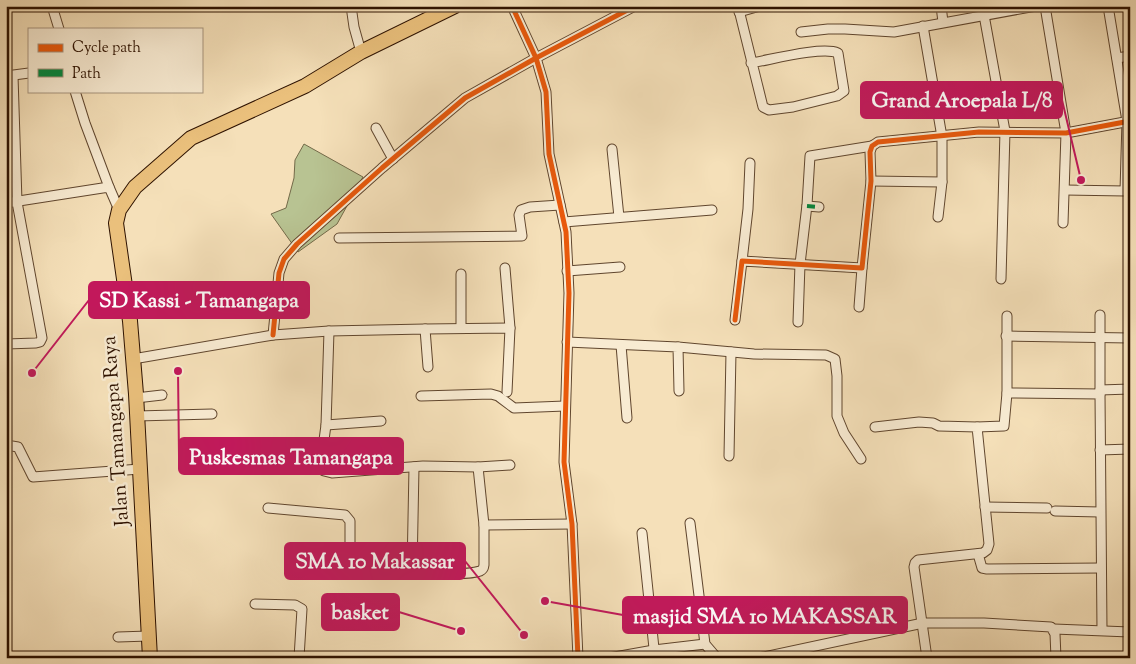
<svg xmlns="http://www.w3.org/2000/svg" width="1136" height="664" viewBox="0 0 1136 664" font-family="'Sorts Mill Goudy',serif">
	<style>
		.green { fill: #b8c392; stroke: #736a49 }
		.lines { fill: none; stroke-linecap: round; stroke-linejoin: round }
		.street-casing { stroke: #60462e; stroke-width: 11 }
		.primary-casing { stroke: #2e1200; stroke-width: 16 }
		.street { stroke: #f8ebd2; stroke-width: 9 }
		.primary { stroke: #eac07c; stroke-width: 14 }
		.quiet { stroke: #00873e; stroke-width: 4; stroke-dasharray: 8 4; stroke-linecap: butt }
		.cycleway-casing { stroke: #f8ebd2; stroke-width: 8 }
		.cycleway { stroke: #e8590c; stroke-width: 5 }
		.labels { text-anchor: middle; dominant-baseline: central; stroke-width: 5; stroke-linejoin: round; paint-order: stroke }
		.street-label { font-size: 20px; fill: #2e1200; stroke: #f8ebd2 }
		.leader { fill: none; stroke: #c2185b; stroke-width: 2 }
		.callout-dot { fill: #c2185b; stroke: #f8ebd2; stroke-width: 2 }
		.callout { fill: #c2185b; stroke: #c2185b; stroke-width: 2 }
		.callout-label { font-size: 21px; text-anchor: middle; font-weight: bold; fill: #fff }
	</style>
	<rect width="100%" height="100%" fill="#f5e0b9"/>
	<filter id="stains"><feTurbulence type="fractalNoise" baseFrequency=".004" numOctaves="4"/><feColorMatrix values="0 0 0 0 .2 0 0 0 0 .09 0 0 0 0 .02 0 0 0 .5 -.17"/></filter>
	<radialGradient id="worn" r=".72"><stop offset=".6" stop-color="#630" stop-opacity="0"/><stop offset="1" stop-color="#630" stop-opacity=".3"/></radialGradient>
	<polygon class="green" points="304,144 363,177 337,224 298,252 271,214 286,208 294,178 295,160"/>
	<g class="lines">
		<g class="street-casing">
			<g id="street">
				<polyline points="52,6 59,29"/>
				<polyline points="351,6 354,27 361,52"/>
				<polyline points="512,6 536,58 546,92 549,154 566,232 569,293 564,462 572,524 578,658"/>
				<path d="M738 6 763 107 769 110 793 107 837 96 844 91 838 53C822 46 770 60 751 63"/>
				<polyline points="941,6 943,22"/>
				<polyline points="1045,6 1066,133 1063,223"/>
				<polyline points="739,12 760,6"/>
				<polyline points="984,15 1005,131 1001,279"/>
				<polyline points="923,26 942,137 942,182 938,217"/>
				<polyline points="801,32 828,29 845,29 894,32 1036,6"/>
				<polyline points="1117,58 1130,56"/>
				<polyline points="6,76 29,73"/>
				<polyline points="75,91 85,123 109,187"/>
				<polyline points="376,128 393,159"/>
				<polyline points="612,149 619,217"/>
				<polyline points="871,181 942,182"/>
				<polyline points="1065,190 1125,191 1127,121 1108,6"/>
				<polyline points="6,203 109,187 119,210"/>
				<polyline points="807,206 819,207"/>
				<polyline points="564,222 712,210"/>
				<polyline points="339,238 522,236 519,215 521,210 530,207 560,205"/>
				<polyline points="742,261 748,209 750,163"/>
				<polyline points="505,268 510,328"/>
				<polyline points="567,271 620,267"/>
				<polyline points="461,274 461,328"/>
				<polyline points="859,307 862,268"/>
				<polyline points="735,320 742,261 862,268 871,181 870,152 872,146 878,142 979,132 1066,133 1130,121"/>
				<polyline points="798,322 800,264 807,205 810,156 872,146"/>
				<polyline points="425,329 510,328 507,392"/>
				<polyline points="329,331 326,425 322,455 324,471 332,473 423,466 478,467 510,465"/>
				<polyline points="273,335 279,273 284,259 297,244 382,168 465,98 536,58 635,6"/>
				<polyline points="1006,336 1130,338"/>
				<polyline points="567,342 678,347 679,391"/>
				<polyline points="6,344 36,343 40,342 42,338 17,202 13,76"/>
				<polyline points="621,345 627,418"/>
				<polyline points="678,347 754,354 826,355 835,359 837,376 837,416 844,433 861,459"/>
				<polyline points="133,359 273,335 329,331 425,329 428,367"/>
				<polyline points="1100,390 1130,389"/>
				<polyline points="1007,393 1100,394 1102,630"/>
				<polyline points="1100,394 1100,315"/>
				<polyline points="421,396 491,394 498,396 514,408 565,406"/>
				<polyline points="136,398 162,395"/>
				<polyline points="137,416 212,414"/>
				<polyline points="326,425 381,421"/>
				<polyline points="875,427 919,422 933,423 939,426 977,427 989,544 987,550 983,553 918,560 915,563 914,567 927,658"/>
				<polyline points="977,427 1004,426 1007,393 1007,316"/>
				<polyline points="6,445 18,447 33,477 140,469"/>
				<polyline points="1100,450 1130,449"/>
				<polyline points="729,456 731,352"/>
				<path d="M414 467 412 571 416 573C432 573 466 576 480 571 484 569 483 569 484 565V525L478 467"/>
				<polyline points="985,507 1047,508"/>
				<polyline points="268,508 345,515 350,521 350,565"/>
				<polyline points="1055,511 1100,512"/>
				<polyline points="690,523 705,644 717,658"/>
				<polyline points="484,525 572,524"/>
				<polyline points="642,533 655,658"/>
				<polyline points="978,554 982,568 987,569 1100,568"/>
				<polyline points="255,604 295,605 302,609 299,658"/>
				<polyline points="1054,629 1130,632"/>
				<polyline points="118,637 149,636"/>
				<polyline points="609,658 654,650 705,644"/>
				<polyline points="759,658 923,623 984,623 1051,627 1055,634 1056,658"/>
			</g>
		</g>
		<g class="primary-casing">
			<polyline id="primary" points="150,658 136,394 130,321 116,223 119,210 135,187 191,138 305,86 361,52 455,6"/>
		</g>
		<use href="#street" class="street"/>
		<use href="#primary" class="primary"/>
		<polyline class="quiet" points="807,206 819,207"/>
		<g class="cycleway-casing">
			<g id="cycleway">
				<polyline points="512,6 536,58 546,92 549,154 566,232 569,293 564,462 572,524 578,658"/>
				<polyline points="735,320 742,261 862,268 871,181 870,152 872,146 878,142 979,132 1066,133 1130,121"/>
				<polyline points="273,335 279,273 284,259 297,244 382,168 465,98 536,58 635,6"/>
			</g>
		</g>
		<use href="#cycleway" class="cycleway"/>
	</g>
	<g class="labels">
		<g class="street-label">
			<text transform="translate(117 431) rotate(-94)">Jalan Tamangapa Raya</text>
		</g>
	</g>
	<path class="leader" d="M1081 180L1062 100M32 373L89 300M178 371L179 456M524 635L465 561M461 631L399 612M545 601L623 615"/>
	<g class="callout-dot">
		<circle cx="1081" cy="180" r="5"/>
		<circle cx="32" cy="373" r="5"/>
		<circle cx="178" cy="371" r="5"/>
		<circle cx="524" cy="635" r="5"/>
		<circle cx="461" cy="631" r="5"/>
		<circle cx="545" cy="601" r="5"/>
	</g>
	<g class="callout">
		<rect x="861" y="82" width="201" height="36" rx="5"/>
		<rect x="89" y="282" width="220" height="36" rx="5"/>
		<rect x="179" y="438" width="224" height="36" rx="5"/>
		<rect x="285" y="543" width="180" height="36" rx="5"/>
		<rect x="322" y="594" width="77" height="36" rx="5"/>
		<rect x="623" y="597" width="284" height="36" rx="5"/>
	</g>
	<g class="callout-label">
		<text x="962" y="107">Grand Aroepala L/8</text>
		<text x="199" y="307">SD Kassi - Tamangapa</text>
		<text x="291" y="464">Puskesmas Tamangapa</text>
		<text x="375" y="568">SMA 10 Makassar</text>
		<text x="360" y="619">basket</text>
		<text x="765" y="623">masjid SMA 10 MAKASSAR</text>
	</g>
	<rect width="1136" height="664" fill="none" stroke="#f5e0b9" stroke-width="25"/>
	<rect x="8" y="8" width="1121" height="649" fill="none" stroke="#2e1200" stroke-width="2.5"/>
	<rect x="12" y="12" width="1111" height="639" fill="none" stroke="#2e1200"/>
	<rect x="28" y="28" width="175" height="65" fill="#f8ebd2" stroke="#a7947e"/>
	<rect x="38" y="44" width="25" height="8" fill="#e8590c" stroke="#a7947e"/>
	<text x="72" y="52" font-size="15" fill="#2e1200">Cycle path</text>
	<rect x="38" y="69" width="25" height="8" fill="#00873e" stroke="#a7947e"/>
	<text x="72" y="78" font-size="15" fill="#2e1200">Path</text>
	<rect width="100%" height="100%" filter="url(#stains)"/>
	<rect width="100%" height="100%" fill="url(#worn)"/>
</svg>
